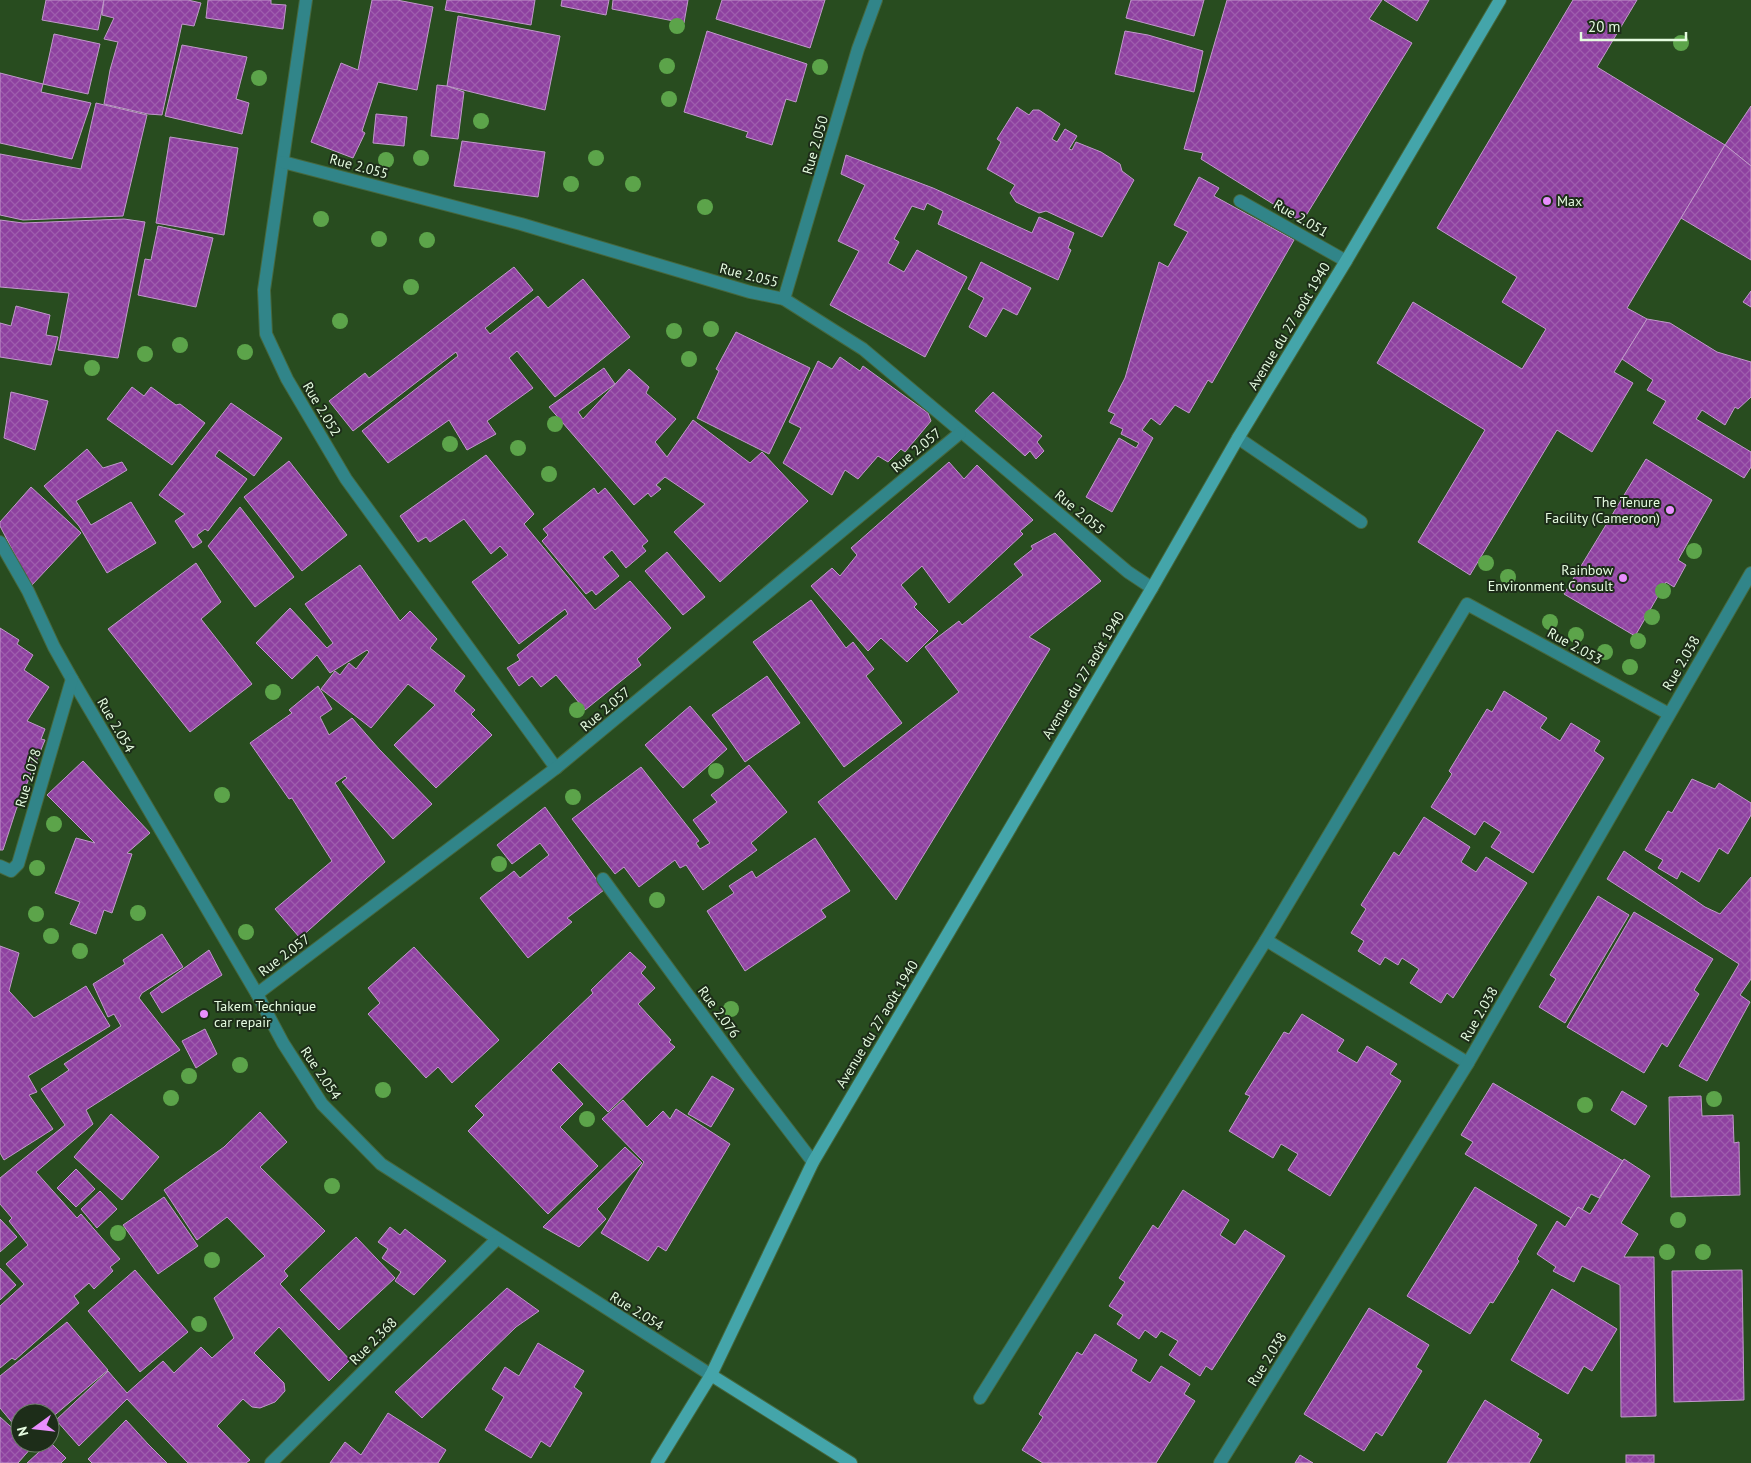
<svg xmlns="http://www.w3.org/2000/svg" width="1751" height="1463" viewBox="0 0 1751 1463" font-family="'PT Sans',sans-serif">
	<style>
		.building { fill: url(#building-cross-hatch); stroke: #c199cb }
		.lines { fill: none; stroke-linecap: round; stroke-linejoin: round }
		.street-casing { stroke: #46683e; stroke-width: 14 }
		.secondary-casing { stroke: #46683e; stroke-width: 14 }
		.street { stroke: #318589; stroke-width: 12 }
		.secondary { stroke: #44a5aa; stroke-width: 12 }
		.tree { fill: #5ca44a }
		.poi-dot { fill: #e98efe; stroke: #1d2d19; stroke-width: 2 }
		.labels { text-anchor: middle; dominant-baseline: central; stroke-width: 4; stroke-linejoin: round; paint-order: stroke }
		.street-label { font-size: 14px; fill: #e5fbe0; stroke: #1d2d19 }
		.poi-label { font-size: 14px; fill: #e5fbe0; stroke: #1d2d19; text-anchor: start }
	</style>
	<defs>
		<pattern id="building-cross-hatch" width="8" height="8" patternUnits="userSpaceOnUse" patternTransform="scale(1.25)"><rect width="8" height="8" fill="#8e41a0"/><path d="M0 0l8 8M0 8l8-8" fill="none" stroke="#9e5dad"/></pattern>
	</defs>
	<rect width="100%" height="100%" fill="#284c1f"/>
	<g class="building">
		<polygon points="46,0 104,0 98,30 42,20"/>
		<polygon points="104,0 188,0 201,3 194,26 182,24 162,115 148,114 104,104 110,70 118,42 104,39 114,18 102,15"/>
		<polygon points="208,0 271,0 271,4 286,5 283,29 206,18"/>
		<polygon points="372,0 397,0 433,7 417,90 378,82 362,131 365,133 353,158 311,142 341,63 358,70"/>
		<polygon points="447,0 535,0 531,25 445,10"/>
		<polygon points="562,0 609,0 606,15 561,6"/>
		<polygon points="613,0 688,0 684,23 612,9"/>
		<polygon points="722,0 825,0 810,48 716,19"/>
		<polygon points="1131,0 1204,0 1194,36 1126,18"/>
		<polygon points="1227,0 1382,0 1369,19 1412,43 1302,222 1201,159 1203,153 1184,149"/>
		<polygon points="1384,0 1429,0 1417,21"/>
		<polygon points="1573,0 1637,0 1597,67 1725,145 1627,308 1647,319 1614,372 1633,383 1592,452 1557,430 1470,575 1418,542 1485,430 1377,363 1413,302 1522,369 1546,329 1502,302 1517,277 1437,228"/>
		<polygon points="458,16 560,36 545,110 447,86"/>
		<polygon points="707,31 807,64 796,102 786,99 772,145 746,137 748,132 684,112"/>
		<polygon points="1125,31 1148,35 1203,51 1194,92 1115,74"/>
		<polygon points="54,34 100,44 88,94 43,84"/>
		<polygon points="182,45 247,57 236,99 249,103 242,134 165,116"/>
		<polygon points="0,73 43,84 41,92 91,103 72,159 0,143"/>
		<polygon points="437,85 447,86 464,92 458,139 431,136"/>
		<polygon points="96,103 147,115 123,216 23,220 0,215 0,154 81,169"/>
		<polygon points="1751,106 1751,166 1725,145"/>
		<polygon points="1017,107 1029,115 1033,110 1039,110 1060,124 1052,139 1057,142 1065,129 1077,136 1069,149 1072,150 1076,142 1101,152 1120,164 1122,171 1134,180 1102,237 1046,211 1039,213 1016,202 1010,193 1015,185 987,169 1001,142 997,139"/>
		<polygon points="376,114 407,117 404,146 373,143"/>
		<polygon points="170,137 238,148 224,235 156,223"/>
		<polygon points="462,141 545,152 538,197 454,186"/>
		<polygon points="1725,145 1751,166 1751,260 1681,218"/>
		<polygon points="846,155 933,188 1032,233 1039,217 1074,233 1068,248 1071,250 1058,280 938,224 943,211 927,203 924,210 912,206 894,239 899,242 888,263 904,272 917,250 967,277 925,357 830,305 859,251 838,241 865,185 841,174"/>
		<polygon points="1199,177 1219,188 1214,196 1294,240 1212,383 1208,380 1189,413 1175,405 1160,425 1151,418 1142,430 1153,438 1112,512 1086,497 1119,438 1136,448 1139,443 1121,434 1123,429 1110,423 1115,414 1108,411 1125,378 1159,262 1168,267 1188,232 1174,225"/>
		<polygon points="124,219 145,222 118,358 58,350 69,293 0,287 0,220 23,223"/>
		<polygon points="158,226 213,238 196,307 138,295 145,259 151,260"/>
		<polygon points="981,262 1031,288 1017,315 1003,308 986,337 969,327 984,298 968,289"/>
		<polygon points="514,267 533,290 485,328 490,334 538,296 548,308 583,279 630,337 555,397 517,351 509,358 533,388 487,421 496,434 467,450 449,420 388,463 362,431 458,356 456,352 353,431 329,401 365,373 369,378"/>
		<polygon points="1751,291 1751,307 1743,302"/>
		<polygon points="16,306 50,315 46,335 58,337 51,365 0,357 0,323 11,326"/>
		<polygon points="1647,319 1670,323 1717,352 1751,362 1751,397 1738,409 1735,407 1725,425 1702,410 1696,419 1751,452 1751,467 1744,478 1653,423 1666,401 1647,390 1653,380 1622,359"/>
		<polygon points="736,332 810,368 769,454 697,418 719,371 716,369"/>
		<polygon points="840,357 860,371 863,366 928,413 931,421 905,452 901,449 888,462 878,456 858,479 845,470 832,495 783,463 801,428 789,422 818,361 832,369"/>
		<polygon points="604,368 615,384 578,412 583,419 629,369 649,387 646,393 676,419 655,442 667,457 693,420 750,463 762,452 808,501 720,582 674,532 705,504 665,477 656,485 661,489 651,497 648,493 634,505 549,407"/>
		<polygon points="132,387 144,396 151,387 176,405 180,404 205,423 172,465 107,419"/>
		<polygon points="11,392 48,401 35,450 4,438"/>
		<polygon points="993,392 1042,436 1037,442 1044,451 1036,459 1030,451 1025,456 975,411"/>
		<polygon points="231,403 282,438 254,476 219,450 215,456 247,479 208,531 205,529 197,535 202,542 193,548 175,521 185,514 159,495"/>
		<polygon points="87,449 103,468 122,462 127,470 76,501 91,525 131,502 156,543 107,573 79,526 44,486"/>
		<polygon points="486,455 534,514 524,524 595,610 630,581 671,628 637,659 641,665 585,710 556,675 541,687 532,676 519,686 507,668 520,660 517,655 568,614 565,609 519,644 472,582 508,555 500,546 491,554 464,519 430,542 426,537 418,542 400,516"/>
		<polygon points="1646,459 1712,500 1678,560 1686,565 1674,587 1666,582 1635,636 1564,594"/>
		<polygon points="289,461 347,535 302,571 244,497"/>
		<polygon points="949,462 964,479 977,465 1033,520 1020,531 1023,534 949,603 922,566 901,585 917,604 914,607 938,631 907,662 881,638 868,651 811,586 832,568 840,576 857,555 851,548"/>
		<polygon points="31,487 81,533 31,586 0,526 0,522"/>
		<polygon points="594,488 598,494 605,488 648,541 642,546 646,551 626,568 612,550 603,557 619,576 596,595 592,590 586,594 542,541 548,535 543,529"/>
		<polygon points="240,507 294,577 255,607 208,546"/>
		<polygon points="1055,533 1101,581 1029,637 1050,649 896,900 818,802 959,692 925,647 959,621 962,625 1023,575 1014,564 1033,549 1031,546"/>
		<polygon points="667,552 705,597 683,615 645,571"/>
		<polygon points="196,563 221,602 201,619 252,684 190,732 108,629"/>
		<polygon points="360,565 400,621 410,611 437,639 430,648 465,676 454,691 475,710 471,714 492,735 436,788 394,745 435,705 408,684 371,728 321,689 335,671 340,675 349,663 356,669 369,652 367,650 330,673 317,655 292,679 256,643 290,608 327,648 333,643 305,604"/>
		<polygon points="811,600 846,648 853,642 874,669 866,676 902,723 844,767 753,642"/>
		<polygon points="0,628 19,640 17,644 33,655 24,670 49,687 27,721 45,729 41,739 45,740 16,810 3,850 0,850"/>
		<polygon points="767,676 800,723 745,762 712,715"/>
		<polygon points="318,686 332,709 320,717 329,735 352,718 379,749 432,804 393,839 342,782 347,778 345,776 335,783 385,862 300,938 275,909 332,861 292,798 289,799 250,743 292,713 289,710"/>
		<polygon points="1504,691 1547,718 1540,728 1560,741 1571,723 1600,741 1594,751 1604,758 1533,873 1491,847 1501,832 1484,821 1475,835 1431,807 1452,774 1449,771 1487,709 1492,712"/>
		<polygon points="690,706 727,749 683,788 645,745"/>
		<polygon points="83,761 150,833 127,853 132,854 112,913 104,910 96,934 70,924 80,902 55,893 76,838 95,843 47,795"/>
		<polygon points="749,765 787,812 751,843 757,850 703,890 686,865 680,868 675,860 639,887 624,867 615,874 572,819 641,767 699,841 696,843 700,849 710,843 693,820 717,802 711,795"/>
		<polygon points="1692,779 1715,789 1719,783 1751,803 1751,815 1728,854 1719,848 1699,882 1681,871 1677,879 1658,868 1663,860 1645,850 1668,811 1672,813"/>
		<polygon points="545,807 604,890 567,918 572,922 528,958 480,898 514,871 520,878 549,855 540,843 512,864 497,845"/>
		<polygon points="1424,817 1470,847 1461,862 1476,872 1486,857 1527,883 1453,998 1447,993 1441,1003 1410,983 1419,969 1402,958 1398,965 1385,957 1380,965 1358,951 1364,941 1351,933 1366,909 1361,905 1394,852 1399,856"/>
		<polygon points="815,838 850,891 821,910 826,917 745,971 707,911 734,893 729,886 752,871 756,878"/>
		<polygon points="1624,851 1705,907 1720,914 1751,877 1751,979 1740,995 1750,1002 1707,1081 1679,1066 1739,964 1607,879"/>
		<polygon points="1598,896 1629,915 1565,1023 1539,1007 1556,979 1550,975"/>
		<polygon points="1634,912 1713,959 1694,990 1699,994 1667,1047 1662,1043 1644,1073 1567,1027"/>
		<polygon points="162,934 183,967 142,993 139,998 180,1050 86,1110 93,1124 36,1172 77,1218 81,1214 120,1259 110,1267 113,1271 94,1289 89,1283 74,1296 79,1303 15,1360 12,1358 0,1368 0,1306 24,1284 6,1264 28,1245 9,1221 12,1218 0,1204 0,1178 65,1125 41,1089 69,1070 64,1064 121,1026 114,1014 108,1017 93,984 125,964 123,960"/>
		<polygon points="0,946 19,953 9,991 34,1018 86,986 110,1026 28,1076 37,1092 29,1095 53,1129 4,1160 0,1153"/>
		<polygon points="414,947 499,1040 452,1083 438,1067 426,1078 368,1014 380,1003 368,988"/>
		<polygon points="209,950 222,975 162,1013 150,993"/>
		<polygon points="630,952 646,967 641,973 655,988 638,1004 671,1040 669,1042 675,1047 608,1112 559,1062 551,1070 583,1104 560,1127 598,1166 548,1214 468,1131 484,1115 475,1106 593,993 591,990"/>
		<polygon points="1302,1014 1344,1040 1337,1051 1357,1063 1367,1046 1397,1064 1390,1074 1401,1081 1330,1196 1288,1170 1298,1154 1281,1144 1273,1158 1229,1131 1250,1096 1245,1094 1284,1032 1289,1034"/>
		<polygon points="205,1029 217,1054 196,1068 182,1041"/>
		<polygon points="712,1076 734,1089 711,1127 688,1114"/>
		<polygon points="1493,1083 1623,1161 1599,1198 1591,1194 1582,1210 1578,1207 1571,1218 1465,1154 1473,1142 1461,1135"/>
		<polygon points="1622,1091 1647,1106 1635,1125 1611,1110"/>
		<polygon points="1701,1096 1702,1116 1733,1115 1734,1143 1739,1142 1740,1195 1671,1197 1669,1097"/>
		<polygon points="623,1100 647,1127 663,1111 670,1119 676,1109 730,1144 666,1251 658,1246 648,1261 601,1233 644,1162 602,1119"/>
		<polygon points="260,1112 287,1142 260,1167 325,1231 284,1271 288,1276 280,1284 350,1360 329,1381 279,1327 254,1353 284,1383 285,1391 275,1402 260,1408 252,1407 243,1399 217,1426 250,1460 246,1463 188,1463 127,1399 79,1446 56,1420 108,1371 127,1393 163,1361 174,1373 201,1347 212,1358 234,1338 214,1298 265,1256 227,1217 197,1240 164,1190 224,1147"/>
		<polygon points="111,1114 159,1157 122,1200 74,1157"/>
		<polygon points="625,1147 642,1163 597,1209 606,1219 579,1247 543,1227"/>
		<polygon points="1624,1159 1650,1176 1621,1223 1638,1234 1624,1257 1654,1257 1656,1416 1621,1417 1620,1285 1582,1266 1574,1282 1553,1271 1556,1267 1537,1254 1557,1221 1565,1227 1578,1207 1590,1214"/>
		<polygon points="76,1169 95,1189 76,1207 57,1188"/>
		<polygon points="1475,1187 1537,1225 1517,1259 1519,1261 1493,1303 1490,1302 1470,1334 1407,1296"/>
		<polygon points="1183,1190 1229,1220 1220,1235 1235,1245 1245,1230 1285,1256 1212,1370 1206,1366 1200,1376 1169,1355 1178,1341 1161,1331 1156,1338 1145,1330 1139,1339 1117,1324 1123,1315 1109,1306 1125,1282 1119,1278 1153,1225 1158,1229"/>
		<polygon points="100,1191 117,1209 97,1228 81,1209"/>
		<polygon points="164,1197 198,1246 158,1274 123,1225"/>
		<polygon points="0,1219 17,1237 0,1252"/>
		<polygon points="390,1227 400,1235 405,1229 446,1261 414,1295 395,1281 401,1272 382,1258 388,1249 378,1242"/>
		<polygon points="356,1237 395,1278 339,1330 300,1290"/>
		<polygon points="0,1268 16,1285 0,1300"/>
		<polygon points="135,1270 188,1332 140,1372 88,1311"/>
		<polygon points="1742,1270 1744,1400 1674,1402 1672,1271"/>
		<polygon points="507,1288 539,1311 516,1327 422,1418 395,1392"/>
		<polygon points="1552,1289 1617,1329 1592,1371 1584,1366 1568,1394 1511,1360"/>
		<polygon points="1369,1308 1429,1345 1416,1367 1422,1371 1382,1436 1376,1432 1364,1451 1304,1414"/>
		<polygon points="67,1322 108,1370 50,1419 50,1413 20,1413 20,1432 0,1408 0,1376"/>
		<polygon points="1095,1334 1137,1360 1131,1371 1150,1383 1161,1366 1190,1384 1184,1394 1195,1401 1156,1463 1043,1463 1022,1450 1043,1417 1039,1414 1077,1352 1082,1355"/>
		<polygon points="538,1343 584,1371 574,1387 582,1393 550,1447 541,1441 531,1458 485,1430 504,1397 492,1389 505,1367 519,1376"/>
		<polygon points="1485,1400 1539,1434 1537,1437 1542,1440 1529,1463 1447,1463"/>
		<polygon points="388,1413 446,1450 438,1463 330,1463 345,1442 361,1455"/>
		<polygon points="0,1417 20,1435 20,1443 28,1443 32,1447 18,1463 0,1463"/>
		<polygon points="126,1420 148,1444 167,1463 92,1463 88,1459"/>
		<polygon points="50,1442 66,1458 61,1463 27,1463"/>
		<polygon points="1300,1455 1313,1463 1295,1463"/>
		<rect x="1626" y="1455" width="28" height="8"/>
	</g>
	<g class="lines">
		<g class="street-casing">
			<g id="street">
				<polyline points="306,0 264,290 266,334 287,379 346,479 556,768"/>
				<polyline points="283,162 521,224 750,292 784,299 863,349 1128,572 1152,588"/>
				<polyline points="1240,201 1346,261"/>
				<polyline points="784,299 858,49 876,0"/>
				<polyline points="1238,438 1361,522"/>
				<polyline points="0,542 28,591 54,647 72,679 257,994 283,1043 322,1104 381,1164 711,1375"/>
				<polyline points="0,866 11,871 18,864 72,679"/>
				<polyline points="603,879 748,1077 813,1162"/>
				<polyline points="1266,940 1468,1063"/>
				<polyline points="257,994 556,768 960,433"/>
				<polyline points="980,1398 1266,940 1467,604 1669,714"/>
				<polyline points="271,1463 496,1240"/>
				<polyline points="1220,1463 1468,1063 1751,573"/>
			</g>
		</g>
		<g class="secondary-casing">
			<g id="secondary">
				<polyline points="711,1375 851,1463"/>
				<polyline points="657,1463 711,1375 813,1162 1152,588 1238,438 1346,261 1500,0"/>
			</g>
		</g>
		<use href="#street" class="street"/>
		<use href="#secondary" class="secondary"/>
	</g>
	<g class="tree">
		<circle cx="677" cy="26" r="8"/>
		<circle cx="1681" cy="43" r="8"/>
		<circle cx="667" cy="66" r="8"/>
		<circle cx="820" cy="67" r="8"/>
		<circle cx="259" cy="78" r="8"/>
		<circle cx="669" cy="99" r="8"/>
		<circle cx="481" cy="121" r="8"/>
		<circle cx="421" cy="158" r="8"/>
		<circle cx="596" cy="158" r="8"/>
		<circle cx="386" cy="160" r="8"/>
		<circle cx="571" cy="184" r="8"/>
		<circle cx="633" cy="184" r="8"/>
		<circle cx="705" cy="207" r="8"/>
		<circle cx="321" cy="219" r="8"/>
		<circle cx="379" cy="239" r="8"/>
		<circle cx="427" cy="240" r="8"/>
		<circle cx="411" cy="287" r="8"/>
		<circle cx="340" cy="321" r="8"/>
		<circle cx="711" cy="329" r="8"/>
		<circle cx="674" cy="331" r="8"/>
		<circle cx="180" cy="345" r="8"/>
		<circle cx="245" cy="352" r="8"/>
		<circle cx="145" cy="354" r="8"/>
		<circle cx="689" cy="359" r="8"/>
		<circle cx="92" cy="368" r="8"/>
		<circle cx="555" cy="424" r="8"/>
		<circle cx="450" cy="444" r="8"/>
		<circle cx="518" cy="448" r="8"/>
		<circle cx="549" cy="474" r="8"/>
		<circle cx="1694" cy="551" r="8"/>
		<circle cx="1486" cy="563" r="8"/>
		<circle cx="1508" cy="577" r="8"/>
		<circle cx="1663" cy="591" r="8"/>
		<circle cx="1652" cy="617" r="8"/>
		<circle cx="1550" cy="622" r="8"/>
		<circle cx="1576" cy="635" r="8"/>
		<circle cx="1638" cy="641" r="8"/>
		<circle cx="1605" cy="652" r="8"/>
		<circle cx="1630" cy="667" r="8"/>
		<circle cx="273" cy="692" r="8"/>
		<circle cx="577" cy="710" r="8"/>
		<circle cx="716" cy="771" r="8"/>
		<circle cx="222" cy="795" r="8"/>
		<circle cx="573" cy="797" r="8"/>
		<circle cx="54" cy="824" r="8"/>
		<circle cx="499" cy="864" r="8"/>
		<circle cx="37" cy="868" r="8"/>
		<circle cx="657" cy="900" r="8"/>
		<circle cx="138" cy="913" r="8"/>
		<circle cx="36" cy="914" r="8"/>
		<circle cx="246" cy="932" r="8"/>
		<circle cx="51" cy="936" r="8"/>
		<circle cx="80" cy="951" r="8"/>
		<circle cx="731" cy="1009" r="8"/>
		<circle cx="240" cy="1065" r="8"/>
		<circle cx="189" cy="1076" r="8"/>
		<circle cx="383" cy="1090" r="8"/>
		<circle cx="171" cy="1098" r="8"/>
		<circle cx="1714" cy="1099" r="8"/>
		<circle cx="1585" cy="1105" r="8"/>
		<circle cx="587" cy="1119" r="8"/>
		<circle cx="332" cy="1186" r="8"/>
		<circle cx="1678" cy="1220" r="8"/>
		<circle cx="118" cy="1233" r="8"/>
		<circle cx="1667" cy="1252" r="8"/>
		<circle cx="1703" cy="1252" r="8"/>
		<circle cx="212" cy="1260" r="8"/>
		<circle cx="199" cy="1324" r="8"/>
	</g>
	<g class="poi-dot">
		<circle cx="1547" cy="201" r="5"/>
		<circle cx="1670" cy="510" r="5"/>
		<circle cx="1623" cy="578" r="5"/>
		<circle cx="204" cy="1014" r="5"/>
	</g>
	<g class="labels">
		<g class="street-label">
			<text transform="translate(815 145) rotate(-74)">Rue 2.050</text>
			<text transform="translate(359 166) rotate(15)">Rue 2.055</text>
			<text transform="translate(1301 218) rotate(30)">Rue 2.051</text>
			<text transform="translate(749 275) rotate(14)">Rue 2.055</text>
			<text transform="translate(1289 326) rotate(-59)">Avenue du 27 août 1940</text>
			<text transform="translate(322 409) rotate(59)">Rue 2.052</text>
			<text transform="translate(916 450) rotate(-40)">Rue 2.057</text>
			<text transform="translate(1080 512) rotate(40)">Rue 2.055</text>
			<text transform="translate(1575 646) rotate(29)">Rue 2.053</text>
			<text transform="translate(1681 663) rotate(-60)">Rue 2.038</text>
			<text transform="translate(1083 675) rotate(-59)">Avenue du 27 août 1940</text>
			<text transform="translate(605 709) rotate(-40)">Rue 2.057</text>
			<text transform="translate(116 725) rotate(60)">Rue 2.054</text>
			<text transform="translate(28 778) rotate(-74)">Rue 2.078</text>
			<text transform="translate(284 955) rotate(-37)">Rue 2.057</text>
			<text transform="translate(719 1012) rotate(54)">Rue 2.076</text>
			<text transform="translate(1479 1014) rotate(-60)">Rue 2.038</text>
			<text transform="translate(877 1024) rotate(-59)">Avenue du 27 août 1940</text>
			<text transform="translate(321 1073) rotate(56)">Rue 2.054</text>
			<text transform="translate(637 1311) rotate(32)">Rue 2.054</text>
			<text transform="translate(373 1341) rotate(-45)">Rue 2.368</text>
			<text transform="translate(1267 1359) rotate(-58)">Rue 2.038</text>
		</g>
		<g class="poi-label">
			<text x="1557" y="201">Max</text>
			<text x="1660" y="502" text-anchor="end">The Tenure<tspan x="1660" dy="16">Facility (Cameroon)</tspan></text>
			<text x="1613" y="570" text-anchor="end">Rainbow<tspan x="1613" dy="16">Environment Consult</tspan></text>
			<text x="214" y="1006">Takem Technique<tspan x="214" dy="16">car repair</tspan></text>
		</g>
	</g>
	<g transform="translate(35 1428) rotate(255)"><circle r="24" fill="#1d2d19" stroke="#6d7f69"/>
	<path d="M0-4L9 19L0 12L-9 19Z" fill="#e98efe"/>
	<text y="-8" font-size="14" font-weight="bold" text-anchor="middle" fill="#e5fbe0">N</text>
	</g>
	<path d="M1581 32v8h105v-8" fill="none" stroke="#e5fbe0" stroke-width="2.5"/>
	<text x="1588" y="32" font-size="15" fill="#e5fbe0" stroke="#1d2d19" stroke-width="4" paint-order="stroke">20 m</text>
</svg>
